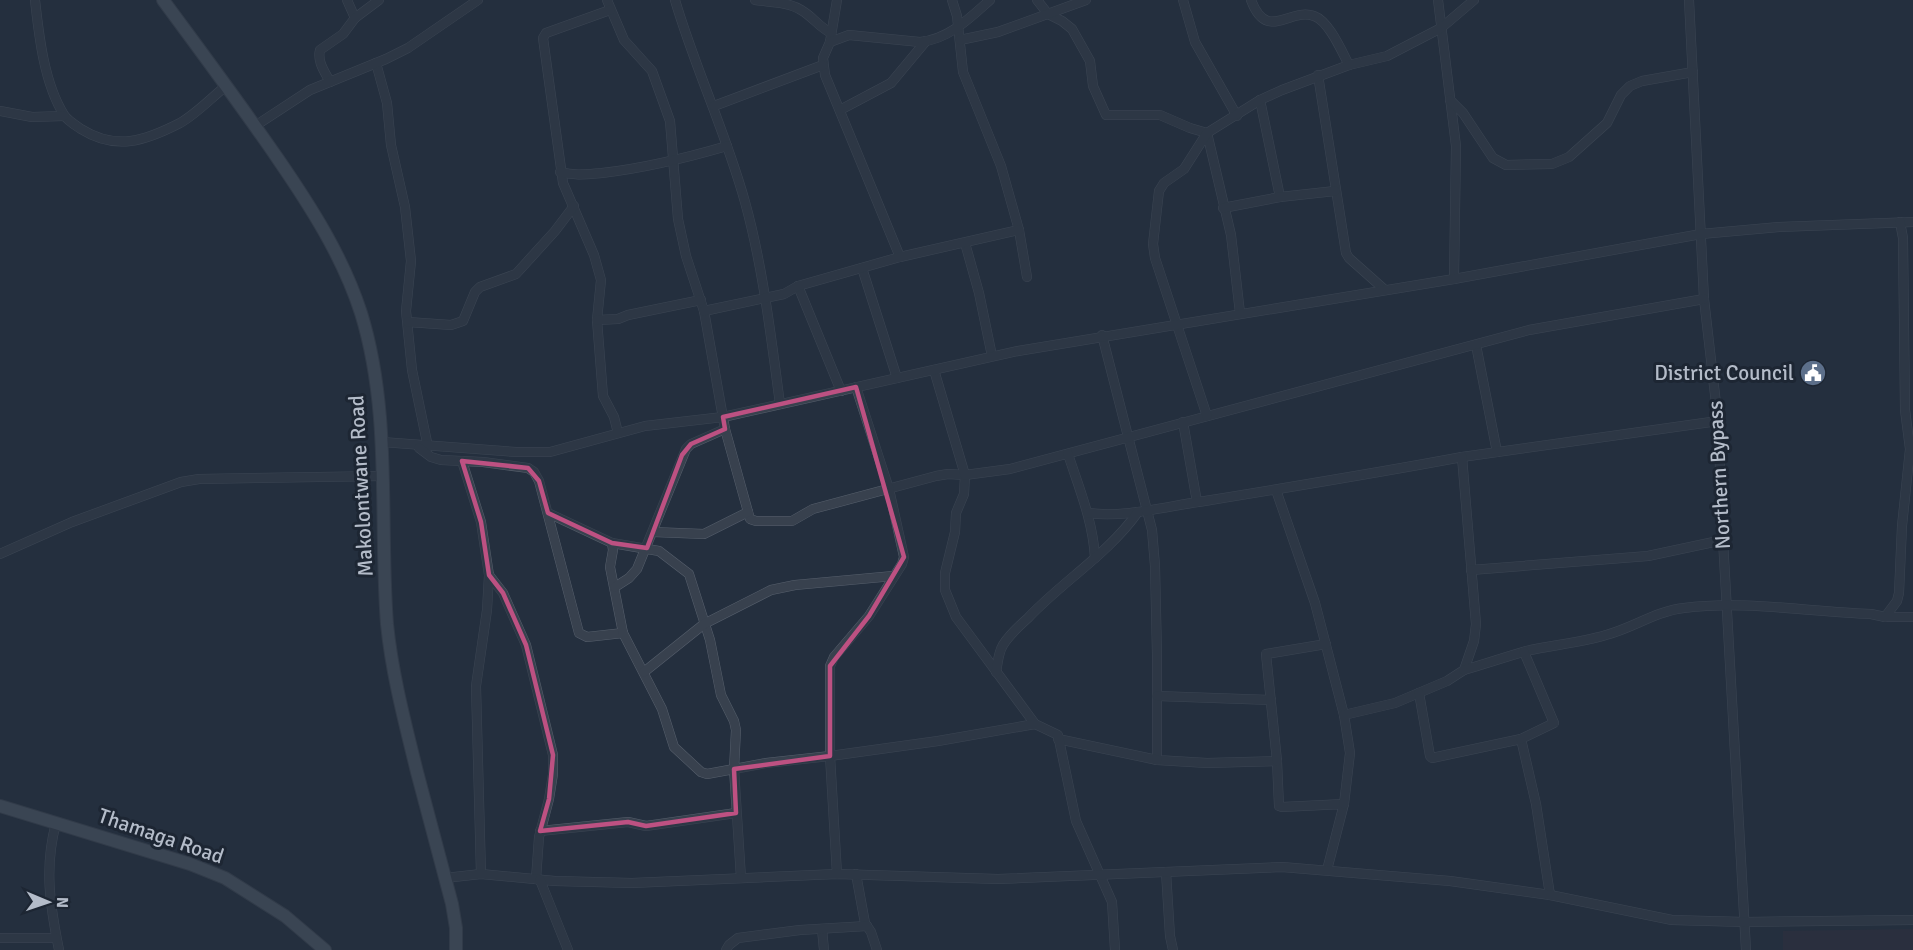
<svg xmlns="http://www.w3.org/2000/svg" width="1913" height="950" viewBox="0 0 1913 950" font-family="Signika,sans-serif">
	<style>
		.medical { fill: #32303f }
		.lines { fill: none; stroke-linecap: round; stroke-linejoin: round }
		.minor-casing { stroke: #565f6c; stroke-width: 10 }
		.major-casing { stroke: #414a57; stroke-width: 14 }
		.minor { stroke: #38414e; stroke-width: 9 }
		.major { stroke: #56606e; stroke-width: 12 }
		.marked { fill: none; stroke: #bd5182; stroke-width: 4.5; stroke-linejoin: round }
		.labels { text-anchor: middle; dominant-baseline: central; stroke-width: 6; stroke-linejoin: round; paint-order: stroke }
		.poi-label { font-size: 21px; fill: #b4bcc9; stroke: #1d2633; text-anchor: end }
		.street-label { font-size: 21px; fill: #b4bcc9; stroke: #1d2633 }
	</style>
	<rect width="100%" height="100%" fill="#242f3e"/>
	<polygon class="medical" points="1913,929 1913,950 1783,950 1783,931"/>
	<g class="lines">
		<g class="minor-casing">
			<g id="minor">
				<path d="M35 0C39 36 44 83 64 115 67 120 75 125 81 129 116 151 145 141 180 123 196 114 211 98 226 86"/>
				<polyline points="347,0 355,18"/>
				<polyline points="607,0 624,40 652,71 670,121 678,219 686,256 704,311 725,429 750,519 756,521 792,521 813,509 936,476 948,474 965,475 964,494 956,513 955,532 945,573 945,590 956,617 1035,724"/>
				<path d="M675 0C695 68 726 133 745 202 763 267 771 337 780 404"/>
				<path d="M755 0C769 2 789 2 801 10 812 16 819 27 831 33"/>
				<polyline points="837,0 830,42 823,58 825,75 900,257"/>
				<polyline points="952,0 957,16 963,72 1001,166 1019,230 1027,277"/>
				<polyline points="1037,0 1048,14 1062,21 1072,29 1090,61 1093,86 1106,115 1160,115 1190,128 1207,133 1231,235 1240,313"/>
				<polyline points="1183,0 1195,42 1237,116"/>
				<path d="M1251 0C1267 43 1290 7 1314 16 1329 21 1342 52 1349 65"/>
				<polyline points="1438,0 1456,146 1454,279"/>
				<polyline points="1689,0 1704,299 1718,421 1723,540 1746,950"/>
				<polyline points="610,10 546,33 543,38 563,183 594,255 601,280 597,320 603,396 614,417 618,433"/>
				<polyline points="960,40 998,32 1086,0"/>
				<path d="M830 42 849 35 920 42C949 39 970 18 990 0"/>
				<polyline points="376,63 387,103 391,145 405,207 411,261 406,311 412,370 428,447"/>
				<polyline points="1318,75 1346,253 1349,258 1385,290"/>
				<path d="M330 82C325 72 317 62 320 50L343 34 355 18 379 0"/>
				<polyline points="1260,100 1280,197"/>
				<polyline points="1450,100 1463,113 1493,158 1506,165 1552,164 1569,157 1607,123 1621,95 1630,86 1642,81 1693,72"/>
				<polyline points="714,106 823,65"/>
				<polyline points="840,110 891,83 926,41"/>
				<polyline points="0,111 32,117 64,116"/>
				<polyline points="255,126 310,90 386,59 408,48 478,0"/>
				<path d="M560 172C575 176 588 174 602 173 646 168 686 158 727 146"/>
				<polyline points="1223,208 1280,197 1335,191"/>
				<polyline points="965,243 979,293 992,356"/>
				<polyline points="862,268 897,378"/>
				<polyline points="798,286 841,391"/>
				<polyline points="704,311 784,294 798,286 900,257 1019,230"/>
				<polyline points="597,320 618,319 628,315 701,300"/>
				<polyline points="408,322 451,325 463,321 475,292 480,287 516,274 555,231 574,206"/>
				<polyline points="1102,335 1152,530 1155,566 1157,655 1157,760 1207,763 1277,761 1279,806 1282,807 1344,804 1327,870"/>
				<polyline points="1476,345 1497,452"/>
				<polyline points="934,370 965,475 1010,469 1529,330 1704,299"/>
				<polyline points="1207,416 1155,258 1153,244 1159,191 1164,183 1184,169 1207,133 1260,100 1282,90 1349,65 1387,56 1441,28 1474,0"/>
				<polyline points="1183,422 1197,502"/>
				<polyline points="382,442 516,452 550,452 645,426 723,417 1018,351 1454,279 1701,234 1779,227 1913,222"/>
				<polyline points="419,448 431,457 441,460 483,462 528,468 534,472 539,481 579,633 587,637 623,633"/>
				<path d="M1068 454C1079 488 1093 521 1095 558"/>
				<polyline points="1462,457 1718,421"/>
				<polyline points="462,461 481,522 489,575 487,610 476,686 481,874"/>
				<polyline points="1276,490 1315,603 1344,715"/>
				<polyline points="548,513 612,543 613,550 610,567 623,633 662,709 674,747 701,772 707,774 734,769 741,878"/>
				<path d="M1088 513C1126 518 1167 506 1205 501 1291 487 1377 473 1462 457L1476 624 1474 641 1464 670 1447 681 1395 703 1344 715 1350 753 1344 804"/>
				<polyline points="653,532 704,534 748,512"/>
				<polyline points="612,543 659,551 689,574 710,640 721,695 734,721 736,730 734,769 766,763 830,756 830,666 834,657 869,616 902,564 904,557 889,489 856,387"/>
				<polyline points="0,554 72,522 181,482 199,479 383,476"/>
				<polyline points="1471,570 1648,556 1723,540"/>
				<polyline points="489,575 503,593 526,645 553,755 553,774 549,799 539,837 536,879"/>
				<polyline points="615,587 629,578 637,569 686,449 691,444 725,429"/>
				<polyline points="1885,617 1897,601 1899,593 1902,526 1910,449 1905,410 1903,238 1900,222"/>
				<path d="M1464 670C1485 664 1505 657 1526 651 1552 645 1580 643 1606 635 1633 628 1656 611 1684 608 1746 600 1808 612 1871 614L1885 617H1913"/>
				<polyline points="644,672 704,624 771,590 795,585 893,576"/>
				<path d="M996 672C998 663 998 653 1003 645 1009 635 1019 626 1028 618 1063 581 1108 554 1138 512"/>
				<polyline points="1419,693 1430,756 1432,758 1521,739 1536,804 1550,895"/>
				<polyline points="1157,696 1271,700"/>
				<polyline points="1058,739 1157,760"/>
				<polyline points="1521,739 1554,723 1524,652"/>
				<polyline points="1277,761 1266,654 1326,644"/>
				<path d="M56 823C44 868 50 905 59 950"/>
				<polyline points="540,831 628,822 646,826 736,813"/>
				<polyline points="1166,872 1170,936 1173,950"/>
				<polyline points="837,874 830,756 938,741 1035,724 1058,735 1076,821 1112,902 1115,950"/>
				<polyline points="856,874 865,923 871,932 877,950"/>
				<polyline points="445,878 481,874 555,881 632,883 837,874 998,879 1282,867 1450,881 1550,895 1672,920 1745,922 1913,920"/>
				<polyline points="540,880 568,950"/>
				<polyline points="822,929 824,950"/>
				<polyline points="0,938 56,938"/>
				<polyline points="726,950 729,945 738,938 800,930 867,926"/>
			</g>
		</g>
		<g class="major-casing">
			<g id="major">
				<path d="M163 0C202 53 241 105 278 159 311 207 343 257 361 313 392 413 379 520 387 624 392 674 405 723 417 772 429 816 440 860 452 904L456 928V950"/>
				<polyline points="0,806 190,864 225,878 285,916 325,950"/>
			</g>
		</g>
		<use href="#minor" class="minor"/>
		<use href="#major" class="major"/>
	</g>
	<path d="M0 0H1913V950H0ZM856 387 904 557 869 616 830 666V756L734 769 736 813 646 826 628 822 540 831 549 799 553 755 526 645 503 593 489 575 481 522 462 461 528 468 539 481 548 513 612 543 647 548 682 455 691 444 725 429 723 417Z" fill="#242f3e" fill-opacity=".55" fill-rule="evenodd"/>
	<path class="marked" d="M856 387 904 557 869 616 830 666V756L734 769 736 813 646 826 628 822 540 831 549 799 553 755 526 645 503 593 489 575 481 522 462 461 528 468 539 481 548 513 612 543 647 548 682 455 691 444 725 429 723 417Z"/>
	<defs>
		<g id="civic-disc" transform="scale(1.35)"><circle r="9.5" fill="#5c6f8a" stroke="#1d2633"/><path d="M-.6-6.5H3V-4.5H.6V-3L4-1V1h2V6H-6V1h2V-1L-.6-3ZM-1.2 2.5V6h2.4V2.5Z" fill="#fff"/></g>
	</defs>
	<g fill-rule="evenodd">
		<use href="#civic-disc" x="1813" y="373"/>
	</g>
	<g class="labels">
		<g class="poi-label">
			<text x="1794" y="373">District Council</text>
		</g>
		<g class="street-label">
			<text transform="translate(1719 475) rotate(-93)">Northern Bypass</text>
			<text transform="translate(361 486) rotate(-93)">Makolontwane Road</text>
			<text transform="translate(161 836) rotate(19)">Thamaga Road</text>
		</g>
	</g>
	<g transform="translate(48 902) rotate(92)" stroke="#1d2633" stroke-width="4.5" paint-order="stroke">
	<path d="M0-4.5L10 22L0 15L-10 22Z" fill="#b4bcc9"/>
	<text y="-9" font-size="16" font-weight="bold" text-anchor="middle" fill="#b4bcc9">N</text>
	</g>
</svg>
